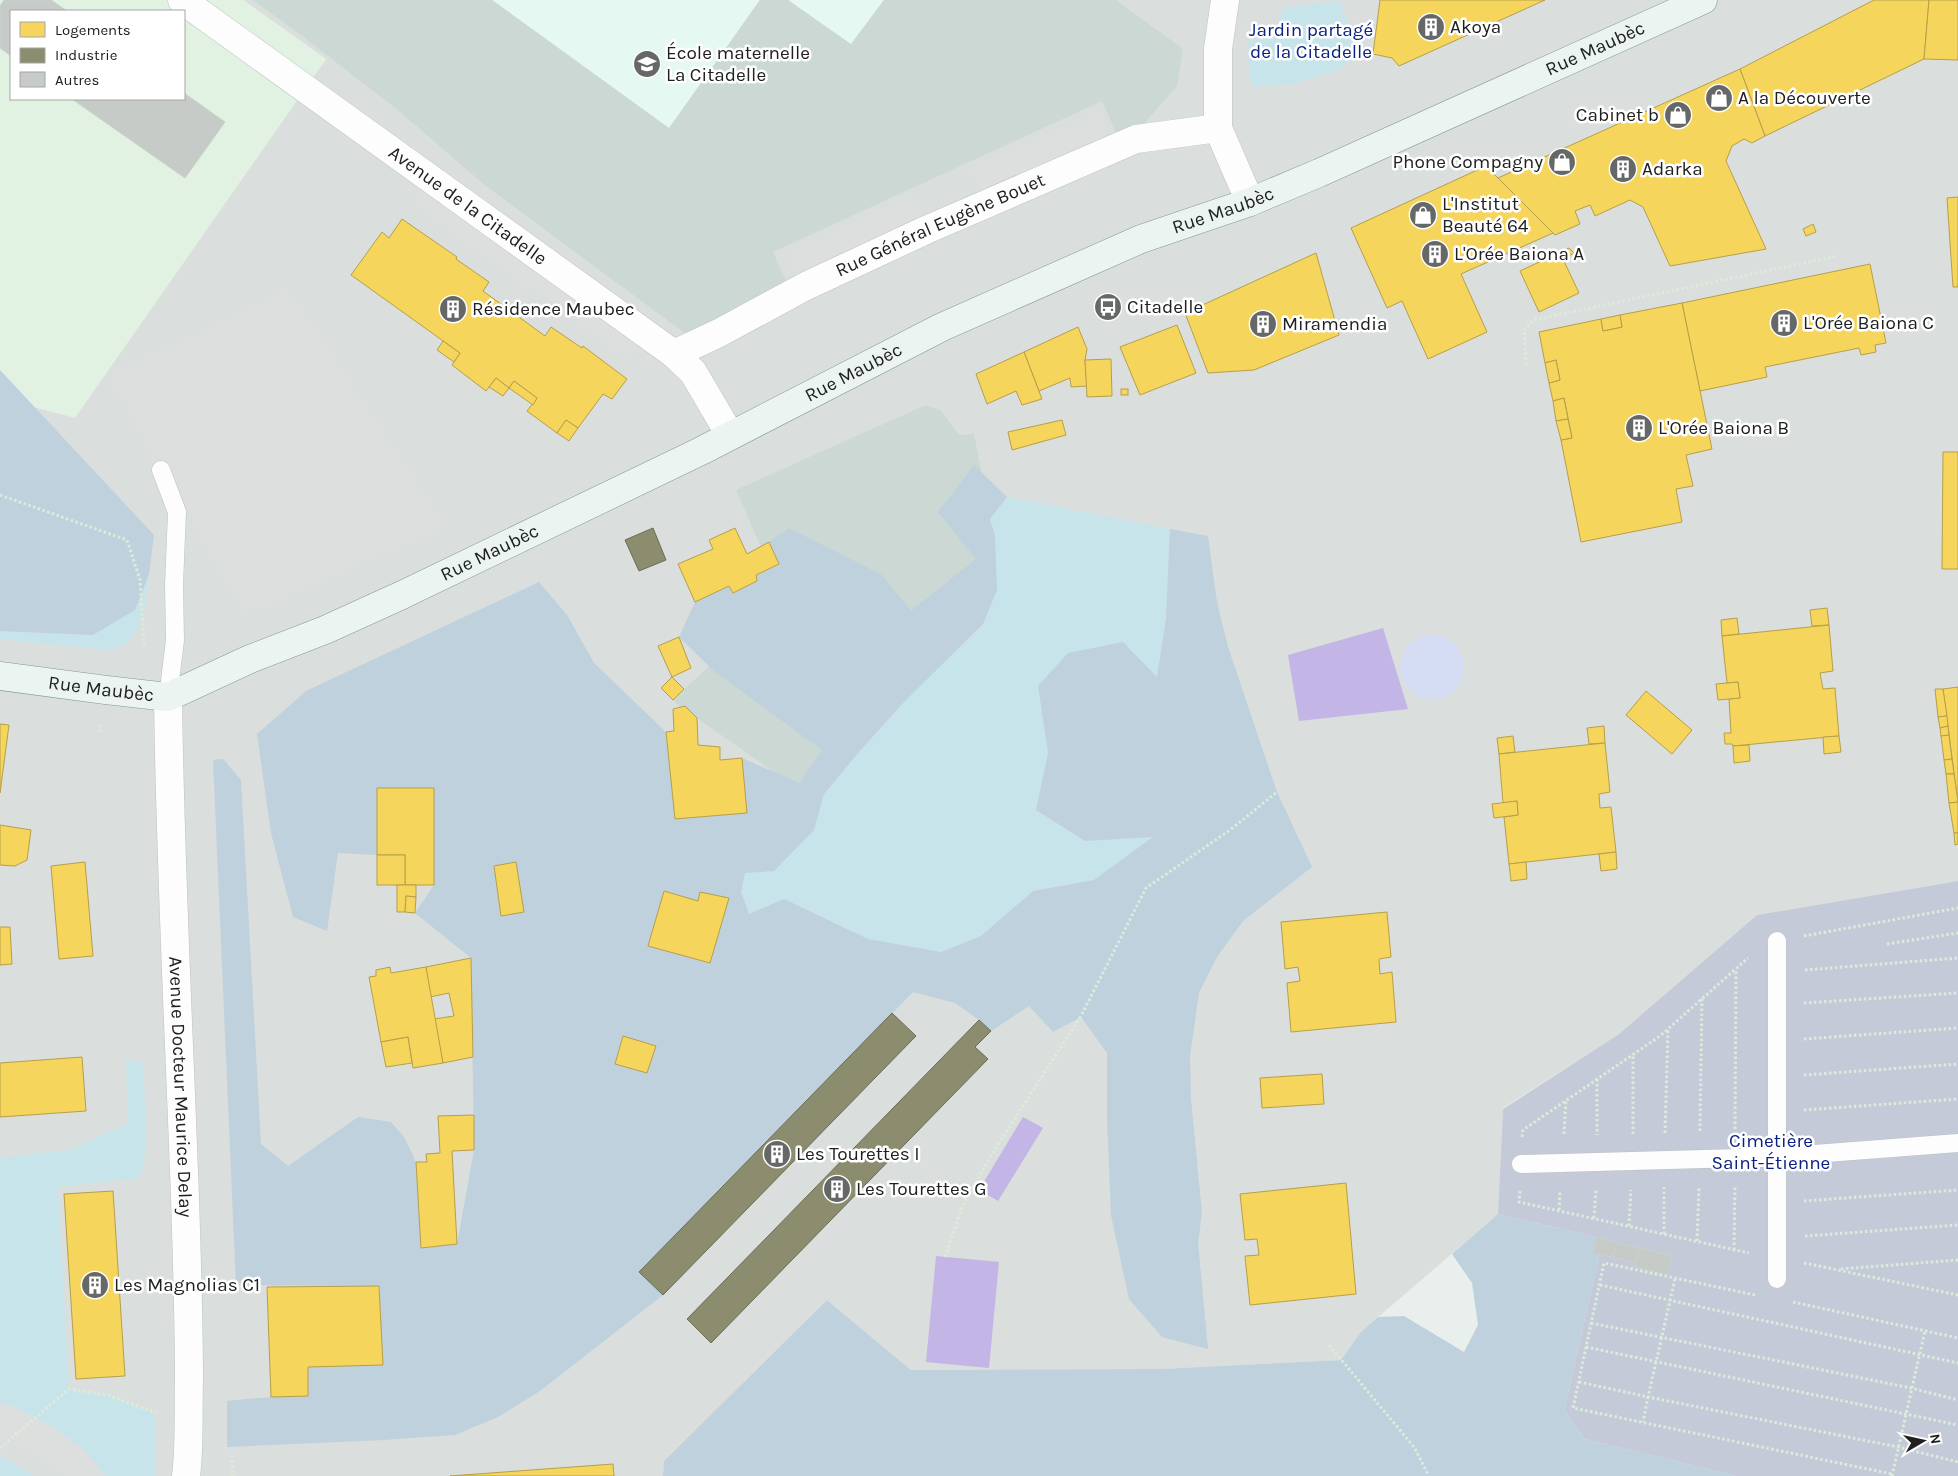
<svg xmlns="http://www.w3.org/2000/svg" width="1958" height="1476" viewBox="0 0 1958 1476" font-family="Karla,sans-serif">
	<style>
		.residential { fill: #dadedc }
		.education { fill: #e5f8f2 }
		.military { fill: #e1f1e2; fill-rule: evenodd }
		.construction { fill: #cbd8d4 }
		.grass { fill: #c8e4eb }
		.forest { fill: #bed1dd }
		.cemetery { fill: #c5cad9 }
		.park { fill: #d5ddf4 }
		.pitch { fill: #c3b5e5 }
		.parking { fill: #dcdfde }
		.homes { fill: #f6d55c; stroke: #b69f4a }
		.industry { fill: #8c8c6e; stroke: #6c6c57 }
		.building { fill: #c6cbc8; stroke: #cad2cd }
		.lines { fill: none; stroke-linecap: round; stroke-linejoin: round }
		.service-casing { stroke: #bfc2c1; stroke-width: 19 }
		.minor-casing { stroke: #bfc2c1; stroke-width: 29 }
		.secondary-casing { stroke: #809a95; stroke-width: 29 }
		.path { stroke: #dcecda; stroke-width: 3; stroke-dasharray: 2.5 2.5; stroke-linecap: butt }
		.service { stroke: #fcfdfc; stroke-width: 18 }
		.minor { stroke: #fcfdfc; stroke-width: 28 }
		.secondary { stroke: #ecf4f2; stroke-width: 28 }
		.labels { text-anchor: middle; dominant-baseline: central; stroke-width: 5; stroke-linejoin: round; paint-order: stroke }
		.poi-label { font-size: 19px; fill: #202020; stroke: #fff; text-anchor: start }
		.park-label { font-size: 19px; fill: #0b2181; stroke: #fff }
		.street-label { font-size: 19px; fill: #202020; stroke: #fff }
	</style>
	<rect width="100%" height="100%" fill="#e9efec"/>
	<polygon class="residential" points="243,0 1958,0 1958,881 1757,915 1619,1034 1503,1108 1498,1214 1362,1331 1341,1360 1161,1369 911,1370 827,1300 664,1461 663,1476 0,1476 0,399 75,417 326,59"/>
	<g class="education">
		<polygon points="492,0 760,0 669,129"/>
		<polygon points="788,0 884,0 851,45"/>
	</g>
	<path class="military" d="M0 0H243L326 59 75 418 0 398ZM11 11H184V99H11Z"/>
	<g class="construction">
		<polygon points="253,0 492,0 669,128 760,0 788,0 851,44 884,0 1116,0 1183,49 1177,86 1141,127 1118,137 1102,101 773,252 789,288 690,337 486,186 399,111 297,32"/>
		<polygon points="926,405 941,411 959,435 974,434 987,501 996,576 808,790 791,784 697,718 685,706 680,707 673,700 742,635 799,574 777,537 761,547 736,490"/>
	</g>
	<g class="grass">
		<path d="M1340 0 1359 57 1338 70 1293 84 1251 87 1248 59 1249 40C1273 36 1278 33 1282 9Z"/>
		<polygon points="1007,497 1170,529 1166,618 1157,678 1038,686 1048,753 1036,810 1085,841 1154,836 1094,880 1033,891 981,936 941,952 868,939 784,899 749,914 741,892 745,873 814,830 824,795 858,753 904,702 983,624 995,535 990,519"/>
		<polygon points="149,574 144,616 129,642 109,650 0,639 0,631 93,635 135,610"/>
		<path d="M142 1061 146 1113V1151L140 1178 58 1187 69 1388 110 1396 152 1412 155 1422V1476H105C99 1467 91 1456 82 1449 65 1435 21 1406 0 1404V1158L72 1149 128 1123 126 1062Z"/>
		<polygon points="0,1457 7,1459 33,1476 0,1476"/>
	</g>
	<g class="forest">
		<polygon points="0,370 154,535 149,574 135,610 93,635 0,631"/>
		<polygon points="974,465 1007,497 990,519 995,535 997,590 983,624 904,702 858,753 824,794 814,830 774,871 745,873 741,892 749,914 784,899 868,939 941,952 981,936 1033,891 1094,880 1153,837 1085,841 1036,810 1048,753 1038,686 1068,653 1123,642 1157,677 1166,618 1170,529 1208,536 1217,602 1228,647 1277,792 1312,867 1243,921 1217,957 1199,993 1190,1056 1191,1099 1202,1213 1198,1243 1208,1349 1162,1337 1129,1299 1111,1215 1107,1118 1107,1053 1081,1017 1053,1032 1029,1006 991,1031 979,1020 955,1003 913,992 639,1272 663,1295 540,1391 498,1417 455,1435 384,1440 227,1447 227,1401 271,1397 308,1395 308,1367 383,1365 379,1286 236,1285 213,760 223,759 241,780 261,1144 288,1166 358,1117 391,1122 404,1137 416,1162 421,1248 457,1244 474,1150 471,958 415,913 434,885 434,788 378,788 377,855 338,853 327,931 293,917 271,833 257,734 306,691 539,582 567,615 594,663 666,732 675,818 746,813 742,758 799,783 822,750 715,672 679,637 695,602 729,586 733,592 757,581 756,575 779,564 769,542 789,528 882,575 911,611 976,559 938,512"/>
		<polygon points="1498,1214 1603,1239 1564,1410 1584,1439 1736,1476 663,1476 664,1461 827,1300 911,1370 1161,1369 1341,1360 1361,1332 1378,1317 1404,1316 1464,1352 1478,1325 1472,1283 1452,1254"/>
	</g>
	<polygon class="cemetery" points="1958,881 1958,1476 1736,1476 1584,1439 1564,1410 1603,1239 1498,1214 1503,1109 1619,1034 1757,915"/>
	<circle class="park" cx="1432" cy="667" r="32"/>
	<g class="pitch">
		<polygon points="1383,628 1408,709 1299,721 1288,655"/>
		<polygon points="1023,1117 1043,1128 998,1201 979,1190"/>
		<polygon points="936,1256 999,1262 989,1368 926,1362"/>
	</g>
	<g class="parking">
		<polygon points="1102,115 1115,148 987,203 973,170"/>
		<polygon points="434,181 645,334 629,357 418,203"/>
		<polygon points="911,197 926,230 806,286 791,254"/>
		<polygon points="287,292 441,526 246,610 113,377"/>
		<polygon points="0,1404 10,1405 53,1427 83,1449 105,1476 67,1476 54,1462 16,1440 0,1433"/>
	</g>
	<g class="homes">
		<polygon points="1380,0 1545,0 1399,66 1392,58 1373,54"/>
		<polygon points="1874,0 1929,0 1924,59 1765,136 1740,69"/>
		<polygon points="1929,0 1958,0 1958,60 1924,59"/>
		<polygon points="1740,69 1765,136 1752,143 1744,139 1732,146 1726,161 1766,249 1670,266 1643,207 1630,200 1595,216 1590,205 1575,211 1580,224 1555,235 1498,178"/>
		<polygon points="1486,166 1553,233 1461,274 1487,332 1428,359 1402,301 1387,308 1351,228"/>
		<polygon points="1958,197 1958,287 1953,287 1947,198"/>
		<polygon points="402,219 457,257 456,259 489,282 483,291 545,336 551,327 582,348 583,346 627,379 612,399 603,394 578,428 566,420 557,433 527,411 537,398 514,381 509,388 496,378 486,391 452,365 460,353 351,275 382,232 389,238"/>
		<polygon points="1813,224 1816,232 1806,236 1803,229"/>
		<polygon points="1569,248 1574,253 1563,259 1579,293 1539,312 1520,271"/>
		<polygon points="1316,253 1339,335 1254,370 1208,373 1185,313"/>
		<polygon points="1870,264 1886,343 1875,345 1876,352 1861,355 1859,348 1765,367 1767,377 1700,391 1682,303"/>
		<polygon points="1682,303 1712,449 1686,455 1693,486 1676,489 1682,522 1581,542 1561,440 1572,438 1564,398 1553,401 1549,383 1560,380 1556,360 1545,363 1539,332 1601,319 1603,331 1622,327 1620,315"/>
		<polygon points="1620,315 1622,327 1603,331 1601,319"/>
		<polygon points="1177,325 1196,373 1140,395 1120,347"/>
		<polygon points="1078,327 1087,349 1085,360 1087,386 1071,387 1070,378 1039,391 1024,352"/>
		<polygon points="443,341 460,353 454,362 437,350"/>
		<polygon points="1024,352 1042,399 1022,405 1016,391 987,404 976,374"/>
		<polygon points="1111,359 1112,396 1087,397 1085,360"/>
		<polygon points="1556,360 1560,380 1549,383 1545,363"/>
		<polygon points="496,378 509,388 503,396 489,387"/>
		<polygon points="514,381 537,398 533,405 509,388"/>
		<rect x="1121" y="389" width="7" height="6"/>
		<polygon points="1564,398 1568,419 1556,421 1553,401"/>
		<polygon points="1568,419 1572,438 1561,440 1556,421"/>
		<polygon points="566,420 578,428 569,441 557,433"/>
		<polygon points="1062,420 1066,435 1012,450 1008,432"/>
		<polygon points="1943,452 1958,452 1958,569 1942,569"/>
		<polygon points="735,528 747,554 769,542 779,564 756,575 757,581 733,593 729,586 695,602 678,564 713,549 709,540"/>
		<polygon points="1827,608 1829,625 1812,626 1810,610"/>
		<polygon points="1737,618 1739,634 1722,636 1721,620"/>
		<polygon points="1829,625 1833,671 1820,673 1823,689 1835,688 1839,736 1733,746 1732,744 1725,744 1724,733 1731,733 1729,699 1740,698 1738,682 1727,683 1722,636"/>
		<polygon points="679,637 691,668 672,677 658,646"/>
		<polygon points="672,677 684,689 673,700 661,688"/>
		<polygon points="1738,682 1740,698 1718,700 1716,684"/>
		<polygon points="1958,687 1958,804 1943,689"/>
		<polygon points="1935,689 1943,689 1947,716 1938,717"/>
		<polygon points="1646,691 1692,730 1672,754 1626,715"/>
		<polygon points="685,706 697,718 698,745 720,747 720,760 742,758 747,813 675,819 666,732 674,731 673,709"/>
		<polygon points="1947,716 1948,726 1940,728 1938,717"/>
		<polygon points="0,724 9,725 0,793"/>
		<polygon points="1604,726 1605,743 1589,744 1587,728"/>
		<polygon points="1948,726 1949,735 1941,736 1940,728"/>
		<polygon points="1949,735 1952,759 1944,760 1941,736"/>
		<polygon points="1513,736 1515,752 1499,754 1497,738"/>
		<polygon points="1839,736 1841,752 1824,754 1823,737"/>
		<polygon points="1605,743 1610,792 1599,794 1600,808 1611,807 1616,852 1509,864 1504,817 1518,815 1517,801 1503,803 1499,754"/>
		<polygon points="1749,745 1750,761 1734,763 1733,746"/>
		<polygon points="1952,759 1954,774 1946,774 1944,760"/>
		<polygon points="1946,774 1954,774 1958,802 1949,803"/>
		<polygon points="377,788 434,788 434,885 405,885 405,855 377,855"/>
		<polygon points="1517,801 1518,815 1494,818 1492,804"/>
		<polygon points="1958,802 1958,833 1954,833 1949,803"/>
		<polygon points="0,825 31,830 27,860 15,866 0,865"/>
		<polygon points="1954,833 1958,833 1958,844 1955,845"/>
		<polygon points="1616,852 1617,869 1601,871 1599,854"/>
		<rect x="377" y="855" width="28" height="30"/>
		<polygon points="85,862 93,956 59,959 51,866"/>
		<polygon points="516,862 524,912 501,916 494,866"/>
		<polygon points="1526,862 1527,879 1511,881 1509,864"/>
		<polygon points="397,885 416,885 416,897 406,896 405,912 397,912"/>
		<polygon points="664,891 698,901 700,892 729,898 710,963 648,946"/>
		<polygon points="406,896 416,897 415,913 405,912"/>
		<polygon points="1387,912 1391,957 1379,959 1380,974 1392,972 1396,1022 1291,1032 1287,983 1300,981 1298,967 1285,969 1281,922"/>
		<polygon points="0,927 10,927 12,964 0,965"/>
		<polygon points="471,958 473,1057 443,1063 434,1019 454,1016 449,993 430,997 426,967"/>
		<polygon points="390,967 391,973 426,967 443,1063 413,1068 408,1037 381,1042 369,977 376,976 376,970"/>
		<polygon points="623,1036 656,1046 647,1073 615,1064"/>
		<polygon points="408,1037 412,1063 386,1067 381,1042"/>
		<polygon points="82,1057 86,1111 0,1117 0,1063"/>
		<polygon points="1322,1074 1324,1104 1262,1108 1260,1078"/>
		<polygon points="474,1115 474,1150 452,1151 457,1244 421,1248 416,1162 427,1162 426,1154 440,1153 438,1116"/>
		<polygon points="1346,1183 1356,1294 1250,1305 1245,1256 1259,1255 1257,1239 1245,1240 1240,1194"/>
		<polygon points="113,1191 125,1376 76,1379 64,1194"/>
		<polygon points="379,1286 383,1365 308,1367 308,1396 271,1397 267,1287"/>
		<polygon points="613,1464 614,1476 450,1476"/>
	</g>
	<g class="industry">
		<polygon points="653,528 666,560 639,571 625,540"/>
		<polygon points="892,1013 916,1036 663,1295 639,1272"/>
		<polygon points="979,1020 991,1031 975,1047 988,1059 711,1343 687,1319"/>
	</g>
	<g class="building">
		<polygon points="4,0 51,0 67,11 11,11 11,56 0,48 0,6"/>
		<polygon points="184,93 225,122 185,178 72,99 184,99"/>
		<polygon points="1597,1237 1617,1243 1612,1257 1593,1253"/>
		<polygon points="1617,1243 1639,1248 1636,1263 1612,1257"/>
		<polygon points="1639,1248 1673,1256 1667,1275 1635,1267"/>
	</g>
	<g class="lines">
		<g class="service-casing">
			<g id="service">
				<polyline points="161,470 177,512 174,585 175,640 168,697"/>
				<polyline points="1777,941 1777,1279"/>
				<polyline points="1521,1164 1776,1157 1958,1143"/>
			</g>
		</g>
		<g class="minor-casing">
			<g id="minor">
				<path id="s1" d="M182 0 674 354 693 372 730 435"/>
				<polyline points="1225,0 1218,49 1218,128 1250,202"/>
				<path id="s2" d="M674 354 719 333 806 286 926 230 1136 139 1218 128"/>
				<path id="s3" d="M168 697C170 864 179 1031 185 1198 187 1259 189 1321 189 1382 188 1413 190 1445 186 1476"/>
			</g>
		</g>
		<g class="secondary-casing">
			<g id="secondary">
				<path id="s4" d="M0 676 106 690 168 697 250 659 325 630 402 595 701 451 942 327 1141 239 1250 202 1319 173 1703 0"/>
			</g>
		</g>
		<g class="path">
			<polyline points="1526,365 1524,330 1533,320 1837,256"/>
			<polyline points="0,495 127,540 140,580 144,646"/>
			<polyline points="99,732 101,722"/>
			<polyline points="1804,936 1958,908"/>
			<polyline points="1887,944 1958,933"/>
			<polyline points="1805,970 1958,958"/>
			<polyline points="1804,1003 1958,993"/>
			<polyline points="1804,1039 1958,1028"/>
			<polyline points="1804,1075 1958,1064"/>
			<polyline points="1597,1079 1597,1135"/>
			<polyline points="1804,1110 1958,1099"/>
			<polyline points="1735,1129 1736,969"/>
			<polyline points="1700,1131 1702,998"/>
			<polyline points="1665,1133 1668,1030"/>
			<polyline points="1564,1134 1566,1100"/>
			<polyline points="1633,1134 1633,1055"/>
			<polyline points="1522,1137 1523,1130 1660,1036 1748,958"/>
			<polyline points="1520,1191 1519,1202 1749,1253"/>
			<polyline points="1804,1201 1958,1190"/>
			<polyline points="1559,1210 1560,1190"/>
			<polyline points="1594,1218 1596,1189"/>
			<polyline points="1629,1226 1631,1190"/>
			<polyline points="1664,1234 1664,1187"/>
			<polyline points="1805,1236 1958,1225"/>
			<polyline points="1697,1241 1699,1187"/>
			<polyline points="1734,1250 1735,1186"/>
			<polyline points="945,1257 964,1202 994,1151 1081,1016 1146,888 1230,830 1277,792"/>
			<polyline points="1804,1263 1958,1295"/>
			<polyline points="1841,1269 1958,1260"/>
			<polyline points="1675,1279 1648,1397 1898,1447 1958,1462"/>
			<polyline points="1600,1285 1958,1363"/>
			<polyline points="1755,1295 1604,1263 1573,1408 1892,1474"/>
			<polyline points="1793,1302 1958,1338"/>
			<polyline points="1591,1323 1911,1388 1958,1400"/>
			<polyline points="1329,1345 1414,1447 1429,1476"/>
			<polyline points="1586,1347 1958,1425"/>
			<polyline points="1579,1382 1648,1397 1643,1422"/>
			<polyline points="0,1448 69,1389 110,1396 156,1413"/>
			<polyline points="232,1455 233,1476"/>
			<polyline points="1892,1476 1925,1331"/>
		</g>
		<use href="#service" class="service"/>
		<use href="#minor" class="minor"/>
		<use href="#secondary" class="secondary"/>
	</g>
	<defs>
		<g id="building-disc" transform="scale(1.4375)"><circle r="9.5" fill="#666867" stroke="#fff"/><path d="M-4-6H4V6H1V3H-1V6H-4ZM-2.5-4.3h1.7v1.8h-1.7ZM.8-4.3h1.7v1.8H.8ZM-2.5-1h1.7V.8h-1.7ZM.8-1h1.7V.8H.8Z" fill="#fff"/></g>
		<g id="school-disc" transform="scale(1.4375)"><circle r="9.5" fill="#666867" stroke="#fff"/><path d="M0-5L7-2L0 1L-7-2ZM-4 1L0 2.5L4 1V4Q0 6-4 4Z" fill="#fff"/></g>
		<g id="shop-disc" transform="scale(1.4375)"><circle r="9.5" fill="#666867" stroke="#fff"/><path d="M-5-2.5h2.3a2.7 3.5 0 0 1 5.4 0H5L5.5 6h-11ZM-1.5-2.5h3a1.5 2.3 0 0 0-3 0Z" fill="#fff"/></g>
		<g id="bus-disc" transform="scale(1.4375)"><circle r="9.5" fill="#666867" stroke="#fff"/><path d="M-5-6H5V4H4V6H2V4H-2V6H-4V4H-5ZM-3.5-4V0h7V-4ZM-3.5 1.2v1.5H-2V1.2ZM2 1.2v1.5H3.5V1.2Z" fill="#fff"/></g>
	</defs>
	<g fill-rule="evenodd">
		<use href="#building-disc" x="1431" y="27"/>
		<use href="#school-disc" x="647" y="64"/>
		<use href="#shop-disc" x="1719" y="98"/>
		<use href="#shop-disc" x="1678" y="115"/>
		<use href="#shop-disc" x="1562" y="162"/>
		<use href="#building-disc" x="1623" y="169"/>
		<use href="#shop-disc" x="1423" y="215"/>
		<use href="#building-disc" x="1435" y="254"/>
		<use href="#bus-disc" x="1108" y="307"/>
		<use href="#building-disc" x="453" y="309"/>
		<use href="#building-disc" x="1784" y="323"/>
		<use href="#building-disc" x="1263" y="324"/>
		<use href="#building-disc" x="1639" y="428"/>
		<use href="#building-disc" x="777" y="1154"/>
		<use href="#building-disc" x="837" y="1189"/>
		<use href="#building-disc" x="95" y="1285"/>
	</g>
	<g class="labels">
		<g class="poi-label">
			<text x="1450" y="27">Akoya</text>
			<text x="666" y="53">École maternelle<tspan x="666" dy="22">La Citadelle</tspan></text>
			<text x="1738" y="98">A la Découverte</text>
			<text x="1659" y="115" text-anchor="end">Cabinet b</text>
			<text x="1543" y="162" text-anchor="end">Phone Compagny</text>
			<text x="1642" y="169">Adarka</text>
			<text x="1442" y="204">L'Institut<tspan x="1442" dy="22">Beauté 64</tspan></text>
			<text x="1454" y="254">L'Orée Baiona A</text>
			<text x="1127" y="307">Citadelle</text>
			<text x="472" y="309">Résidence Maubec</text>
			<text x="1803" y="323">L'Orée Baiona C</text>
			<text x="1282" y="324">Miramendia</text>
			<text x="1658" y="428">L'Orée Baiona B</text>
			<text x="796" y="1154">Les Tourettes I</text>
			<text x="856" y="1189">Les Tourettes G</text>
			<text x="114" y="1285">Les Magnolias C1</text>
		</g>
		<g class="park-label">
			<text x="1311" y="30">Jardin partagé<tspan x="1311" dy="22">de la Citadelle</tspan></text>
			<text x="1771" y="1141">Cimetière<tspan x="1771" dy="22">Saint-Étienne</tspan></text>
		</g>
		<g class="street-label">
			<text stroke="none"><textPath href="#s4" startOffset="1738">Rue Maubèc</textPath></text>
			<text stroke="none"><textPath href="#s1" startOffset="352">Avenue de la Citadelle</textPath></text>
			<text stroke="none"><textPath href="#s4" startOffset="1332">Rue Maubèc</textPath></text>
			<text stroke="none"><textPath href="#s2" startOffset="296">Rue Général Eugène Bouet</textPath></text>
			<text stroke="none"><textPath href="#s4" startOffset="928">Rue Maubèc</textPath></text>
			<text stroke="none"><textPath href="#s4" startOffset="522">Rue Maubèc</textPath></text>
			<text stroke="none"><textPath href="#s4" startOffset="102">Rue Maubèc</textPath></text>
			<text stroke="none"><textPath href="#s3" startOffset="390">Avenue Docteur Maurice Delay</textPath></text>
		</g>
	</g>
	<rect x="10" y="10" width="175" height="90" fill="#ffffff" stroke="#a6a6a6"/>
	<rect x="20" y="22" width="25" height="15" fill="#f6d55c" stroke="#a6a6a6"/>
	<text x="55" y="35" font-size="15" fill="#202020">Logements</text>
	<rect x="20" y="48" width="25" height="15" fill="#8c8c6e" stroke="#a6a6a6"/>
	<text x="55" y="60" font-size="15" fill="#202020">Industrie</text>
	<rect x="20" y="72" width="25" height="15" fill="#c6cbc8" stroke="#a6a6a6"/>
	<text x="55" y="85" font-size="15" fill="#202020">Autres</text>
	<g transform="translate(1923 1441) rotate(81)" stroke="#ffffff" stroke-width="4" paint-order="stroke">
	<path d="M0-4L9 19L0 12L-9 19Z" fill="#202020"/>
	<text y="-8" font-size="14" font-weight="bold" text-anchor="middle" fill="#202020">N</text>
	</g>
</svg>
